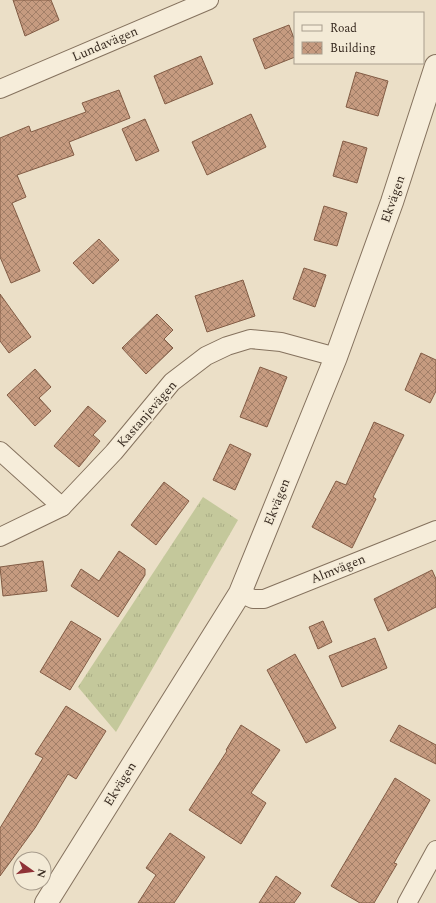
<svg xmlns="http://www.w3.org/2000/svg" width="436" height="903" viewBox="0 0 436 903" font-family="Spectral,serif">
	<style>
		.grass { fill: url(#grass-tufts) }
		.building { fill: url(#building-cross-hatch); stroke: #825c45 }
		.lines { fill: none; stroke-linecap: round; stroke-linejoin: round }
		.minor-casing { stroke: #85725e; stroke-width: 20 }
		.tertiary-casing { stroke: #85725e; stroke-width: 24 }
		.minor { stroke: #f6edda; stroke-width: 18 }
		.tertiary { stroke: #f6edda; stroke-width: 22 }
		.labels { text-anchor: middle; dominant-baseline: central; stroke-width: 3.5; stroke-linejoin: round; paint-order: stroke }
		.street-label { font-size: 13px; fill: #372a20; stroke: #f3ead6 }
	</style>
	<defs>
		<pattern id="grass-tufts" width="24" height="20" patternUnits="userSpaceOnUse"><rect width="24" height="20" fill="#c4c89b"/><path d="M3 7l-1-3M5 7V3M7 7l1-3M15 17l-1-3M17 17v-4M19 17l1-3" fill="none" stroke="#a9ac85"/></pattern>
		<pattern id="building-cross-hatch" width="8" height="8" patternUnits="userSpaceOnUse"><rect width="8" height="8" fill="#c69b80"/><path d="M0 0l8 8M0 8l8-8" fill="none" stroke="#a27f68"/></pattern>
	</defs>
	<rect width="100%" height="100%" fill="#ebdfc7"/>
	<polygon class="grass" points="203,497 238,520 116,732 78,687"/>
	<g class="building">
		<polygon points="13,0 51,0 59,20 25,36"/>
		<polygon points="289,25 295,41 295,57 265,69 253,39"/>
		<polygon points="201,56 213,84 165,104 154,76"/>
		<polygon points="356,72 388,81 378,116 346,107"/>
		<polygon points="119,90 130,118 69,142 74,155 17,175 26,197 12,203 40,271 11,283 0,257 0,138 29,126 31,132 86,112 82,103"/>
		<polygon points="251,114 266,147 207,175 192,142"/>
		<polygon points="145,119 159,151 136,161 122,129"/>
		<polygon points="343,141 367,148 357,183 333,176"/>
		<polygon points="324,206 347,213 337,246 314,240"/>
		<polygon points="99,239 119,260 93,284 73,263"/>
		<polygon points="304,268 326,275 315,307 293,299"/>
		<polygon points="243,280 255,316 207,332 195,296"/>
		<polygon points="0,294 31,337 9,353 0,341"/>
		<polygon points="157,314 173,330 164,339 173,348 146,374 122,348"/>
		<polygon points="421,353 436,360 436,391 430,403 405,390"/>
		<polygon points="260,367 287,377 267,427 240,417"/>
		<polygon points="35,369 51,387 39,398 51,411 35,426 7,395"/>
		<polygon points="88,406 106,421 93,435 100,441 79,467 54,446"/>
		<polygon points="374,422 404,435 373,497 376,499 352,548 312,527 336,481 346,485"/>
		<polygon points="230,444 251,454 235,490 213,480"/>
		<polygon points="164,482 189,501 156,545 131,525"/>
		<polygon points="119,551 145,569 145,575 118,617 71,586 81,569 99,581"/>
		<polygon points="43,561 47,591 3,596 0,567"/>
		<polygon points="432,570 436,579 436,607 388,631 374,599"/>
		<polygon points="71,621 101,639 70,690 40,672"/>
		<polygon points="323,621 332,642 318,649 309,627"/>
		<polygon points="375,638 387,668 342,687 329,656"/>
		<polygon points="295,654 336,728 306,743 267,670"/>
		<polygon points="66,706 106,731 76,779 68,774 35,828 0,876 0,828 43,758 35,754"/>
		<polygon points="241,725 280,750 251,793 266,803 241,844 189,810 227,751 226,750"/>
		<polygon points="399,725 436,745 436,764 390,741"/>
		<polygon points="395,778 430,800 394,863 397,864 374,903 360,903 331,886"/>
		<polygon points="170,833 205,857 174,903 138,903 156,875 146,868"/>
		<polygon points="276,876 301,893 294,903 259,903"/>
	</g>
	<g class="lines">
		<g class="minor-casing">
			<g id="minor">
				<polyline points="0,89 209,0"/>
				<polyline points="0,451 62,507"/>
				<polyline points="0,537 62,507 114,452 172,382 206,356 227,346 250,339 281,342 336,357"/>
				<polyline points="240,593 253,599 264,599 436,530"/>
				<polyline points="407,903 436,850"/>
			</g>
		</g>
		<g class="tertiary-casing">
			<polyline id="tertiary" points="46,903 240,593 336,357 392,202 436,66"/>
		</g>
		<use href="#minor" class="minor"/>
		<use href="#tertiary" class="tertiary"/>
	</g>
	<g class="labels">
		<g class="street-label">
			<text transform="translate(105 44) rotate(-23)">Lundavägen</text>
			<text transform="translate(393 199) rotate(-71)">Ekvägen</text>
			<text transform="translate(147 414) rotate(-49)">Kastanjevägen</text>
			<text transform="translate(277 502) rotate(-68)">Ekvägen</text>
			<text transform="translate(338 569) rotate(-22)">Almvägen</text>
			<text transform="translate(120 784) rotate(-58)">Ekvägen</text>
		</g>
	</g>
	<rect x="294" y="12" width="130" height="52" fill="#f3ead6" stroke="#a89d8d"/>
	<rect x="302" y="25" width="20" height="6" fill="#f6edda" stroke="#a89d8d"/>
	<text x="330" y="32" font-size="12" fill="#372a20">Road</text>
	<rect x="302" y="42" width="20" height="12" fill="url(#building-cross-hatch)" stroke="#a89d8d"/>
	<text x="330" y="52" font-size="12" fill="#372a20">Building</text>
	<g transform="translate(32 871) rotate(104)"><circle r="19" fill="#f3ead6" stroke="#a89d8d"/>
	<path d="M0-3L7 15L0 10L-7 15Z" fill="#8f3236"/>
	<text y="-6" font-size="11" font-weight="bold" text-anchor="middle" fill="#372a20">N</text>
	</g>
</svg>
